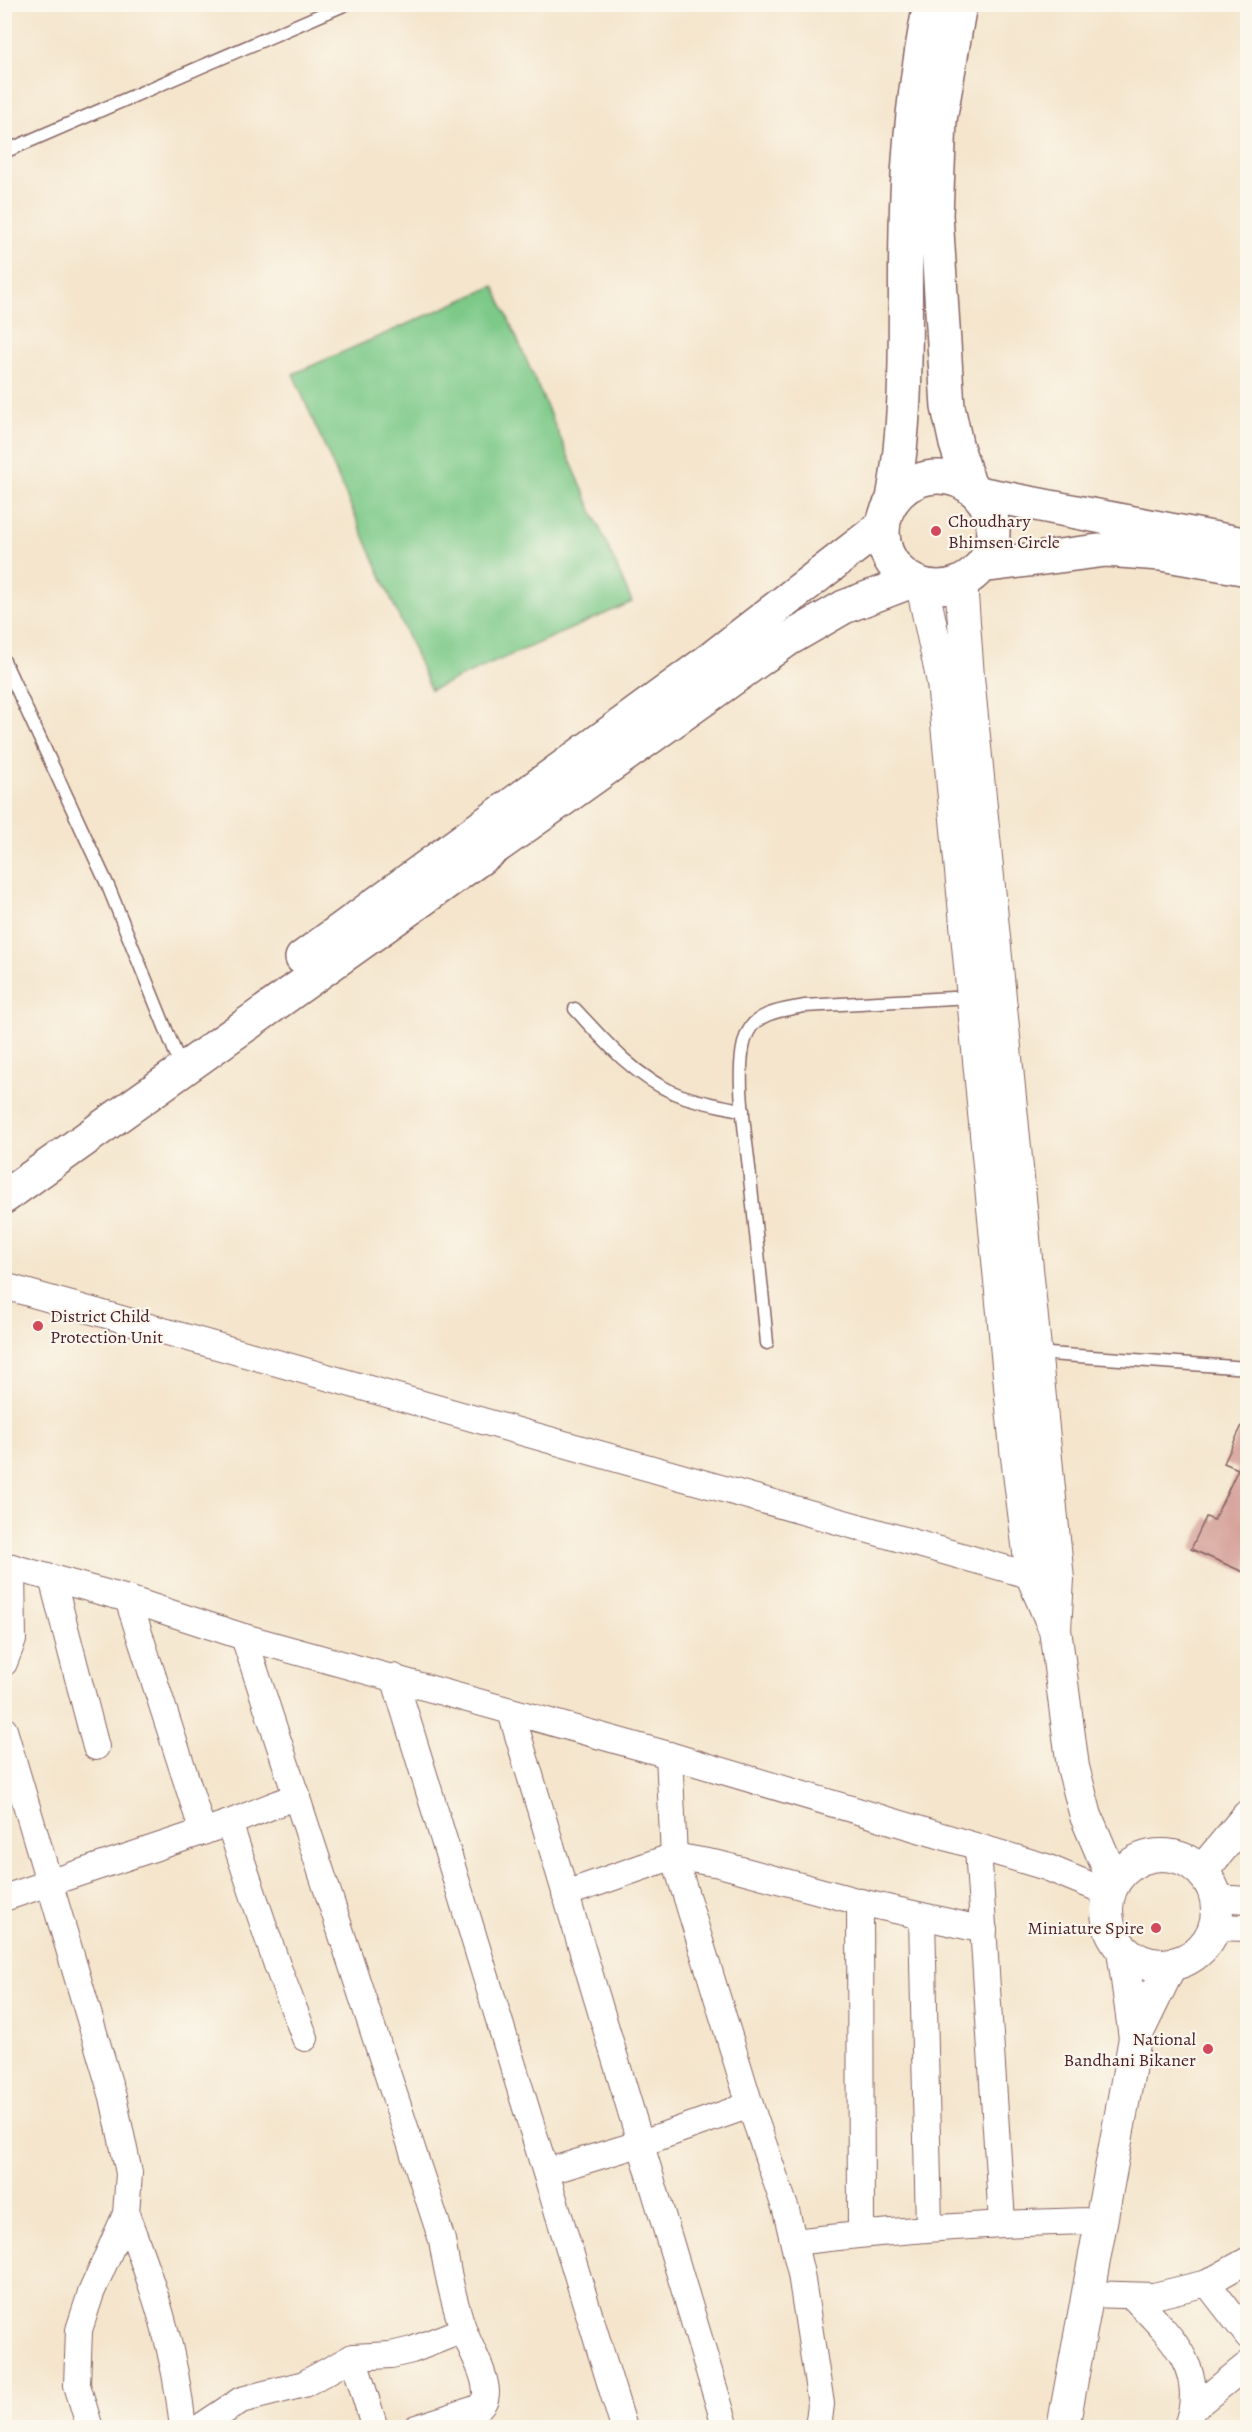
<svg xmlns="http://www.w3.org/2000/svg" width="1252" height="2432" viewBox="0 0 1252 2432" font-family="Alegreya,serif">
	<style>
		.green { fill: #7cc988; stroke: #63745a; stroke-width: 1.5 }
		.building { fill: #d0968e }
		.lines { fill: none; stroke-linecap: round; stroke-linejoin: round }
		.service-casing { stroke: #866463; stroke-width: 15 }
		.minor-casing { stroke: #866463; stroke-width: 28 }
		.tertiary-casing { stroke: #866463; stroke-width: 34 }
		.primary-casing { stroke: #866463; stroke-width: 36 }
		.service { stroke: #fff; stroke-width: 12 }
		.minor { stroke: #fff; stroke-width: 26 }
		.tertiary { stroke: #fff; stroke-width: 32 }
		.primary { stroke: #fff; stroke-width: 33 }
		.poi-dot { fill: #d1495b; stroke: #fbf7ec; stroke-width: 2 }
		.labels { text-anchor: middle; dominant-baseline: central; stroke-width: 4.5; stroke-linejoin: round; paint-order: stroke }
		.poi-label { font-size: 18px; fill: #4a1f2b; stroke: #fbf7ec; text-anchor: start }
	</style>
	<rect width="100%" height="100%" fill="#fbf7ec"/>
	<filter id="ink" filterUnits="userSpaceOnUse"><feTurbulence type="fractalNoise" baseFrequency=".0167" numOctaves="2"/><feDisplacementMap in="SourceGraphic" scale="12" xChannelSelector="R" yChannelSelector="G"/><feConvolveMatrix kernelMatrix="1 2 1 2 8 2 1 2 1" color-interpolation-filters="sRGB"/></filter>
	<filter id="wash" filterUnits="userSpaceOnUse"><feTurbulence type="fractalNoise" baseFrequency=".008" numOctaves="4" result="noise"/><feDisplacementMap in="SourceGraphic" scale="24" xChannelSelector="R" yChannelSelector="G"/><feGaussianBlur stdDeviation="1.35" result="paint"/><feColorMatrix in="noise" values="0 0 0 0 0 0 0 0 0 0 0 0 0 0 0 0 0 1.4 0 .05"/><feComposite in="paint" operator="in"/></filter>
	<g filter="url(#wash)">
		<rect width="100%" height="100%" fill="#f4e5cc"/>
		<polygon class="green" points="494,286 632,602 431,690 293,374"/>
		<g id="blocks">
			<polygon class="building" points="1248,1413 1248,1574 1191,1549 1206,1517 1214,1520 1238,1469 1224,1463"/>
		</g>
	</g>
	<g filter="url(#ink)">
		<use href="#blocks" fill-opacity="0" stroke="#866463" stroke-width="1.5"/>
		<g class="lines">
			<g class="service-casing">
				<g id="service">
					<polyline points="4,152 346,4"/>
					<polyline points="4,661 108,886 182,1069"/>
					<path d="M575 1009C604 1040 632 1074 672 1092 693 1102 721 1105 743 1111"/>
					<path d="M767 1343C762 1288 756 1233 750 1178 747 1141 732 1064 748 1032 757 1012 785 1010 804 1006L971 997"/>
					<polyline points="1035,1353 1248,1368"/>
				</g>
			</g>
			<g class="minor-casing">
				<g id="minor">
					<polyline points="4,1286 1032,1576 1050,1578"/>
					<polyline points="4,1565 128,1599 244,1637 669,1755 1046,1867 1109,1893"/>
					<polyline points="52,1578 96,1747"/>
					<polyline points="128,1599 203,1832"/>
					<path d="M244 1637 442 2240C447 2271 453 2301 464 2331 471 2351 485 2371 486 2392 486 2400 483 2403 478 2408L416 2428"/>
					<polyline points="4,1663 13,1640 12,1567"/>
					<polyline points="394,1677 624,2428"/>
					<polyline points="511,1712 726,2428"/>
					<polyline points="4,1730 113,2097 129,2173 126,2214 91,2293 79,2330 77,2385 90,2428"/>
					<polyline points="669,1755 674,1856 750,2105 786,2210 801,2274 821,2404 818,2428"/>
					<polyline points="229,1823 277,1965 305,2038"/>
					<polyline points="978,1848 1002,2222"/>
					<polyline points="565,1894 674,1856 719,1864 860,1902 984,1930"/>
					<polyline points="4,1898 229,1823 297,1796"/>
					<polyline points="1216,1898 1248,1900"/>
					<polyline points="860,1902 861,2234"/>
					<polyline points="922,1917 929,2227"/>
					<polyline points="1214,1927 1248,1928"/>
					<polyline points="546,2172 639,2144 750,2105"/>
					<path d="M126 2214C154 2288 175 2348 183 2428"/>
					<path d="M794 2242C899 2230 996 2222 1102 2221"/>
					<polyline points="1207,2283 1248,2336"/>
					<polyline points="1088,2294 1154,2296 1207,2283 1248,2260"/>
					<path d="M1132 2296C1169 2334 1210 2371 1186 2428"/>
					<polyline points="353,2357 375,2428"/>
					<polyline points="1194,2408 1248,2364"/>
					<polyline points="199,2428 241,2400 304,2384 353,2357 391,2355 412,2350 463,2330"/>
				</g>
			</g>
			<g class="tertiary-casing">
				<g id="tertiary">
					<polyline points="961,582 968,677 1058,1579 1055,1629 1073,1767 1086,1816 1114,1882"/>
					<polyline points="922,585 943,682 1016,1449 1032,1576 1053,1625"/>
					<circle cx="1162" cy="1910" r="55"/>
					<polyline points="1202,1871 1248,1816"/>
					<polyline points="1123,1950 1135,2038"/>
					<polyline points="1063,2428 1135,2038 1171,1964"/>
				</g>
			</g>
			<g class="primary-casing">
				<g id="primary">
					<polyline points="960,4 940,120 936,215 948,407 956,444 970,487"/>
					<circle cx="938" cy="532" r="55"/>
					<polyline points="978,493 1248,545"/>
					<path d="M893 499C913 391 901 284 908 176 911 119 919 61 930 4"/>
					<polyline points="981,566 1106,550 1161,554 1248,569"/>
					<polyline points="302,958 708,661 882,526"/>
					<polyline points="4,1197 787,640 844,607 912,581"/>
				</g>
			</g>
			<use href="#service" class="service"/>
			<use href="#minor" class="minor"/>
			<use href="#tertiary" class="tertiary"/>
			<use href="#primary" class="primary"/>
		</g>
	</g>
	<g class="poi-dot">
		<circle cx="936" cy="531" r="6"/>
		<circle cx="38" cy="1326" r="6"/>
		<circle cx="1156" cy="1928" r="6"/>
		<circle cx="1208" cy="2049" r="6"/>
	</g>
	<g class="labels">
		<g class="poi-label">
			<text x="948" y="521">Choudhary<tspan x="948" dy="21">Bhimsen Circle</tspan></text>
			<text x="50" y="1316">District Child<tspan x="50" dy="21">Protection Unit</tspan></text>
			<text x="1144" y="1928" text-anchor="end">Miniature Spire</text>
			<text x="1196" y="2039" text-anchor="end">National<tspan x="1196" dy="21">Bandhani Bikaner</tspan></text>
		</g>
	</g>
	<rect width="1252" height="2432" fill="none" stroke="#fbf7ec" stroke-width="24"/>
</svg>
